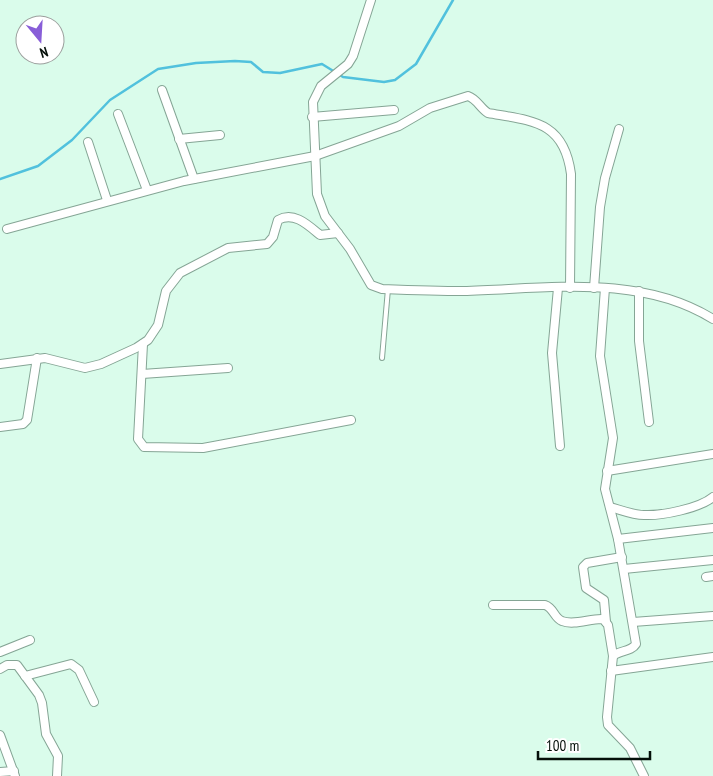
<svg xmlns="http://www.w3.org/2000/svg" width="713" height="776" viewBox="0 0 713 776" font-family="'PT Sans Narrow',sans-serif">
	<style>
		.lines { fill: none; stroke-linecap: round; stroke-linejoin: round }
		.stream { stroke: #51c1dd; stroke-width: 2.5 }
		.service-casing { stroke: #85a595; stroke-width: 6 }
		.minor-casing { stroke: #85a595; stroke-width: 10 }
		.service { stroke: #fff; stroke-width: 4 }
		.minor { stroke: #fff; stroke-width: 8 }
	</style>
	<rect width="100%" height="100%" fill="#dafceb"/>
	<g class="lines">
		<polyline class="stream" points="0,179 38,166 72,140 110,100 158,69 196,63 235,61 251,62 263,72 280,73 322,64 343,77 384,82 395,80 416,64 453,0"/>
		<g class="service-casing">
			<polyline id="service" points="382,358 388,289"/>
		</g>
		<g class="minor-casing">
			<g id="minor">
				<path d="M371 0 353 56 348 64 321 86 313 102 317 194 325 216 350 249 371 285 382 289C409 290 436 291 463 291 546 289 639 273 713 319"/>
				<polyline points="162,90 194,179"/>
				<polyline points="118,114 147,190"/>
				<polyline points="312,117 394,110"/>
				<polyline points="179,139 220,135"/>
				<polyline points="88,142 107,200"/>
				<path d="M7 229 184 181 315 156 399 126 430 108 468 96C477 99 480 108 488 113 533 121 564 121 571 174L570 288"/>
				<polyline points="558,288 552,353 560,446"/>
				<polyline points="594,288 600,207 605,178 619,129"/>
				<path d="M605 288 600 356 613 438 605 489 618 539 636 644C631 652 620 650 613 656L607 717 608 725 630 748 644 776"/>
				<polyline points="639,291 639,341 649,422"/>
				<polyline points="143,344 138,439 144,447 203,448 351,420"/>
				<path d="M0 364 45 358 85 368 101 364 136 348 148 340 158 325 166 291 180 273 228 248 267 244 273 237 278 220C294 211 308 225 320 235L338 233"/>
				<polyline points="142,374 228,368"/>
				<polyline points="0,427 23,424 27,420 37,358"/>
				<polyline points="607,471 713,454"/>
				<path d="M610 507C621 510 633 515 644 515 662 516 700 508 713 497"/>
				<polyline points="618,539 713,528"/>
				<polyline points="624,569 713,560"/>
				<polyline points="706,577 713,576"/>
				<path d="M493 605H545C554 608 554 618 562 621 574 626 591 618 603 619L608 625 613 656"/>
				<polyline points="606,622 604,600 586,588 583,567 587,563 622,557"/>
				<polyline points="633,622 713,616"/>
				<polyline points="0,652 30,640"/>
				<polyline points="0,669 7,665 17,665 39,695 42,703 46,734 58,756 57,776"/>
				<polyline points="611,671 713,657"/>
				<polyline points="25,676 71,664 79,670 94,702"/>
				<polyline points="0,735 15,776"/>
				<polyline points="0,772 14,771"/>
			</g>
		</g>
		<use href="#service" class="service"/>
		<use href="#minor" class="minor"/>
	</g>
	<g transform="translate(40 40) rotate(162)"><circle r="24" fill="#ffffff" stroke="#9b9f9d"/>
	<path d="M0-4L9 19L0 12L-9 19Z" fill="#885ed8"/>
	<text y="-8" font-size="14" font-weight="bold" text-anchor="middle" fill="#05100a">N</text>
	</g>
	<path d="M538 751v8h112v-8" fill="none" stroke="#05100a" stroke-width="2.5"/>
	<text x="546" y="751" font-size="15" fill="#05100a" stroke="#ffffff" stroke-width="4" paint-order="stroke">100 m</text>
</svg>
